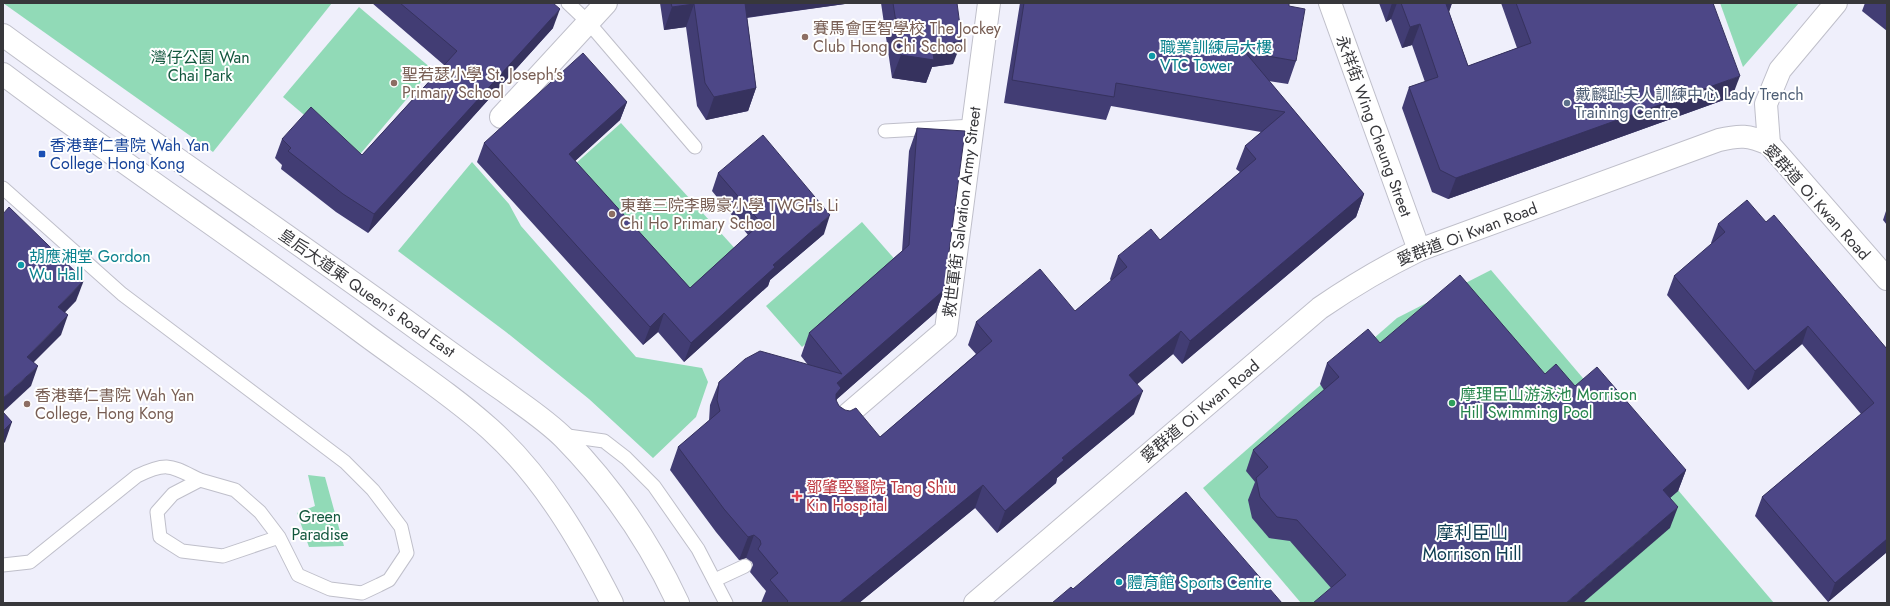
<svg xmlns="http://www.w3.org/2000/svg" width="1890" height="606" viewBox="0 0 1890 606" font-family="Jost,'Noto Sans TC',sans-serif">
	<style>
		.green { fill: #91dab7 }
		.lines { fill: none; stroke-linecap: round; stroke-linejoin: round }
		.lane-casing { stroke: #bfbfca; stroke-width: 15 }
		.street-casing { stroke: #bfbfca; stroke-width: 24 }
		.secondary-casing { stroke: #bfbfca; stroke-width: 24 }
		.lane { stroke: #fff; stroke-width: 13 }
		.street { stroke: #fff; stroke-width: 22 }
		.secondary { stroke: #fff; stroke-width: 22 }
		.wall { fill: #423d74 }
		.shaded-wall { fill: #36325e }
		.building { fill: #4d4787; stroke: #36325e }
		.education-dot { fill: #8d6e63; stroke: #fff; stroke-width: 1.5 }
		.culture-dot { fill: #0f9aa8; stroke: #fff; stroke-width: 1.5 }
		.service-dot { fill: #5c6f8a; stroke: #fff; stroke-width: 1.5 }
		.transit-dot { fill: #1a4fb4; stroke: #fff; stroke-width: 1.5 }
		.leisure-dot { fill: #2e9e5b; stroke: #fff; stroke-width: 1.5 }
		.health-dot { fill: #e0444e; stroke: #fff; stroke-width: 1.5 }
		.labels { text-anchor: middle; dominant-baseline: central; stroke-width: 4; stroke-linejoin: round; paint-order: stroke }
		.education-label { font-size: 16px; fill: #785e54; stroke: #fff; text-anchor: start }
		.culture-label { font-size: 16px; fill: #0d838f; stroke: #fff; text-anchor: start }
		.park-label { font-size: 16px; fill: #12573d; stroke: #fff }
		.service-label { font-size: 16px; fill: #4e5e75; stroke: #fff; text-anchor: start }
		.street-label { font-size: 16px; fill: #37373b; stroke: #fff }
		.transit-label { font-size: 16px; fill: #164399; stroke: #fff; text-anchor: start }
		.leisure-label { font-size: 16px; fill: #27864d; stroke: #fff; text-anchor: start }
		.health-label { font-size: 16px; fill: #be3a42; stroke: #fff; text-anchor: start }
		.quarter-label { font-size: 18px; fill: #0e3e52; stroke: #fff }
	</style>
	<rect width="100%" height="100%" fill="#efeffb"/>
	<g class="green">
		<polygon points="3,3 332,3 213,152"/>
		<polygon points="1720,3 1799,3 1743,67"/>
		<polygon points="359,7 432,69 356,159 283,97"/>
		<polygon points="621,123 739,253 683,303 565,173"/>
		<polygon points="472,162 509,204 521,226 636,357 702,368 708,382 696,417 653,458 589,399 506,332 398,251"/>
		<polygon points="862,222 898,263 802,347 766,306"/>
		<polygon points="1491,270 1774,603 1301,603 1203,488 1397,318"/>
		<polygon points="308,475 325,477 344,546 309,547 297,513 315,506"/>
	</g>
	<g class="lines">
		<g class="lane-casing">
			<g id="lane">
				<polyline points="568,3 588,22 695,147"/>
				<polyline points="885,131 973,126"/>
				<polyline points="3,188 122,294 345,462 373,490 401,527 407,553 389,580 379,585 362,593 330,589 298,575 279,537 260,512 235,490 200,480 173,494 157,512 160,537 182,551 223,556 279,537"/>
				<polyline points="561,435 604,441 626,458 654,486 698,549 726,603"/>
				<path d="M3 565 30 562 137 476C168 461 171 466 200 480"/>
				<polyline points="715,580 745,566"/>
			</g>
		</g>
		<g class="street-casing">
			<g id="street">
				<polyline points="1330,3 1419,250"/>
				<polyline points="501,117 606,3"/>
				<polyline points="1769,144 1766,104 1780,70 1836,3"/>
				<polyline points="840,421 946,330 989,3"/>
				<path d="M975 603 1320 308C1352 286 1384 267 1419 250L1719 140C1740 135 1748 135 1769 144L1887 279"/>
			</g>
		</g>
		<g class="secondary-casing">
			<g id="secondary">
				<path d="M3 35C136 132 272 224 405 320 438 344 471 368 504 391 524 406 546 420 564 438 610 485 650 543 678 603"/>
				<path d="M3 74C120 162 242 243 359 330 403 363 450 393 490 429 543 477 580 540 612 603"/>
			</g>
		</g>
		<use href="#lane" class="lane"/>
		<use href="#street" class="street"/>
		<use href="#secondary" class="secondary"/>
	</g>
	<g class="wall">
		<polygon points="372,3 553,3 553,28 368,233 336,212 281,169 282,165 275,158 282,139 362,155 444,65"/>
		<polygon points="660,3 852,3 747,18 756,88 748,111 706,120 697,106 686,27 664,30"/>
		<polygon points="881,3 957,3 953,64 932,67 926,83 892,78"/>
		<polygon points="1020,3 1289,3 1289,6 1296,61 1288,84 1269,81 1364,194 1356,217 1182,364 1173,354 1137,384 1134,414 1057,478 1056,483 997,533 975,508 859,603 761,603 766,591 750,572 753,565 752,562 746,558 739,560 716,532 670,470 678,447 709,421 710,405 719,382 808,365 801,356 809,333 902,251 909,151 917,128 944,290 936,312 837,399 836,401 839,406 880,437 976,354 968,345 976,322 1075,311 1111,281 1110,279 1118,256 1160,240 1240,172 1236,169 1245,146 1261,132 1111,106 1106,120 1004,103"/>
		<polygon points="1379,3 1452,3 1449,12 1468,66 1517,48 1501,3 1713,3 1732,97 1448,199 1432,192 1402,108 1409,87 1425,82 1412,45 1402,48 1391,19 1386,22"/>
		<polygon points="1865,3 1887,3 1887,31 1862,11"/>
		<polygon points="627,102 620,120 575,161 690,288 748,235 712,191 718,173 824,234 770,280 768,286 684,362 658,332 643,345 477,162 484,143"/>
		<polygon points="1887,208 1887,225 1883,220"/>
		<polygon points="1766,222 1887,349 1887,552 1828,602 1755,516 1762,497 1861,414 1802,344 1748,390 1667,295 1674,276 1712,244 1711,243 1718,224"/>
		<polygon points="1380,343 1545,374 1575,386 1686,470 1678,491 1670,498 1670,528 1331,588 1290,541 1269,538 1252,518 1248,500 1255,482 1246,471 1253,450 1324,390 1320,384 1327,363"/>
	</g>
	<g class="shaded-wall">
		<polygon points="741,3 852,3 735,19"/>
		<polygon points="1392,3 1397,3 1391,19 1386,22"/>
		<polygon points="1449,3 1452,3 1445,23 1446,4"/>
		<polygon points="694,4 686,27 664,30 672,7"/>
		<polygon points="560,9 553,28 368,233 374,214"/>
		<polygon points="1420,24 1412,45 1402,48 1410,27"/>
		<polygon points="962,41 953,64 932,67 926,83 892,78 901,55 932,46"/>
		<polygon points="1740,76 1732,97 1448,199 1456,178"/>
		<polygon points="756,88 748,111 706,120 714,97"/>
		<polygon points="627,102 620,120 562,173 569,154"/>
		<polygon points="1364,194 1356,217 1182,364 1190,341"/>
		<polygon points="830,215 824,234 770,280 768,286 684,362 691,343 773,265"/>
		<polygon points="84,280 76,301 51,327 58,307"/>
		<polygon points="944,290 936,312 837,399 832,411 837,383"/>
		<polygon points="664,313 658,332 643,345 650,327"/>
		<polygon points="68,315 61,335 19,377 27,357"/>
		<polygon points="1808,326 1802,344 1748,390 1755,371"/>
		<polygon points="1181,331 1173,354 1121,398 1129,375"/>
		<polygon points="38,366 31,386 3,412 3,398"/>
		<polygon points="1143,391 1134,414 1057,478 1056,483 997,533 1005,511 1062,458"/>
		<polygon points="12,422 5,442 3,444 3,431"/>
		<polygon points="1686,470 1678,491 1655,511 1663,490"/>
		<polygon points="983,485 975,508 859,603 839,603"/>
		<polygon points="1678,507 1670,528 1583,603 1566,603"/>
		<polygon points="754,535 746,558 739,560 748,537"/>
		<polygon points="1887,539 1887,552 1828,602 1835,583"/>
	</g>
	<g class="building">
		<polygon points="400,3 553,3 560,9 374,214 343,194 288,151 291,148 282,139 311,107 362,155 457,51"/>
		<polygon points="671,3 745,3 756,88 714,97 705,83 694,4 672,7"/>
		<polygon points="893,3 957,3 962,41 932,46 934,60 901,55"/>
		<polygon points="1024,3 1289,3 1289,6 1305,9 1296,61 1245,52 1364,194 1190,341 1181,331 1129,375 1143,391 1062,458 1064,460 1005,511 983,485 839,603 786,603 788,601 770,580 778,573 758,549 761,544 760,540 754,535 748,537 724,509 678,447 720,411 717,400 719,382 745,359 760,351 842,374 809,333 909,245 917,128 965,131 944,290 837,383 841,388 836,394 836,400 839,406 845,410 850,411 856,408 880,437 992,341 976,322 1040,269 1075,311 1127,267 1118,256 1151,229 1160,240 1256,159 1245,146 1285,112 1116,83 1114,97 1012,80"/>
		<polygon points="1401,3 1449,3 1446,4 1468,66 1531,43 1516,3 1713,3 1740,76 1456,178 1440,170 1409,87 1438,77 1420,24 1410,27"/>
		<polygon points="583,53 627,102 569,154 690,288 761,223 718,173 763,135 830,215 773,265 775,267 691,343 664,313 650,327 484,143"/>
		<polygon points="1747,200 1766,222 1774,215 1887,349 1887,539 1835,583 1762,497 1874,403 1808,326 1755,371 1674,276 1725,232 1718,224"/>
		<polygon points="9,207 84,280 58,307 68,315 27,357 38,366 3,398 3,214"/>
		<polygon points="1460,275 1545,374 1556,364 1575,386 1597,367 1686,470 1663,490 1678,507 1566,603 1313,603 1346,575 1297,520 1277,517 1260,497 1256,478 1268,467 1253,450 1339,377 1327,363 1368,329 1380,343"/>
		<polygon points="3,412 12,422 3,431"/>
		<polygon points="1186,492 1282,603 1052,603 1071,587 1073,589"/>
	</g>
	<g class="education-dot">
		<circle cx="805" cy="37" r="4"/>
		<circle cx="394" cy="83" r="4"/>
		<circle cx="612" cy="214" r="4"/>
		<circle cx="27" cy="404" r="4"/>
	</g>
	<g class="culture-dot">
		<circle cx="1152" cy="56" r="4"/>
		<circle cx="21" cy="265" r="4"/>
		<circle cx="1119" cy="582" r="4"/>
	</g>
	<circle class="service-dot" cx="1567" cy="103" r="4"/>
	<rect class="transit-dot" x="38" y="150" width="8" height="8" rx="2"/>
	<circle class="leisure-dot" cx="1452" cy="403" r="4"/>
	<path class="health-dot" d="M795 490h4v4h4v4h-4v4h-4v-4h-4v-4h4z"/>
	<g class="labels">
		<g class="education-label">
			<text x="813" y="28">賽馬會匡智學校 The Jockey<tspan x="813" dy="18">Club Hong Chi School</tspan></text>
			<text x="402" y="74">聖若瑟小學 St. Joseph's<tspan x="402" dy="18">Primary School</tspan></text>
			<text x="620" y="205">東華三院李賜豪小學 TWGHs Li<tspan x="620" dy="18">Chi Ho Primary School</tspan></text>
			<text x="35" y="395">香港華仁書院 Wah Yan<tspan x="35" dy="18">College, Hong Kong</tspan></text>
		</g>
		<g class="culture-label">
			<text x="1160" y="47">職業訓練局大樓<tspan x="1160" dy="18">VTC Tower</tspan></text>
			<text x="29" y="256">胡應湘堂 Gordon<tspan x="29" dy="18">Wu Hall</tspan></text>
			<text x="1127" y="582">體育館 Sports Centre</text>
		</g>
		<g class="park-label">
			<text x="200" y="57">灣仔公園 Wan<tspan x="200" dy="18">Chai Park</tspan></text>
			<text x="320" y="516">Green<tspan x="320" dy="18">Paradise</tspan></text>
		</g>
		<g class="service-label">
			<text x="1575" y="94">戴麟趾夫人訓練中心 Lady Trench<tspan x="1575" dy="18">Training Centre</tspan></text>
		</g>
		<g class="street-label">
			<text transform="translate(1374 126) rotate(70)">永祥街 Wing Cheung Street</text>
			<text transform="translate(1817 202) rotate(48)">愛群道 Oi Kwan Road</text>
			<text transform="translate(962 212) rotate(-83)">救世軍街 Salvation Army Street</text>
			<text transform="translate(1467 234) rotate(-21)">愛群道 Oi Kwan Road</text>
			<text transform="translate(367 293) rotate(35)">皇后大道東 Queen's Road East</text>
			<text transform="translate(1200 411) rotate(-40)">愛群道 Oi Kwan Road</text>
		</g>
		<g class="transit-label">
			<text x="50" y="145">香港華仁書院 Wah Yan<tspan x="50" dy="18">College Hong Kong</tspan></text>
		</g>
		<g class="leisure-label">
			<text x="1460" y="394">摩理臣山游泳池 Morrison<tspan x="1460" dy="18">Hill Swimming Pool</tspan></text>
		</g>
		<g class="health-label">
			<text x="806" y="487">鄧肇堅醫院 Tang Shiu<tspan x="806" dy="18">Kin Hospital</tspan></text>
		</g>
		<g class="quarter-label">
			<text x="1472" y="533">摩利臣山<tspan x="1472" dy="21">Morrison Hill</tspan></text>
		</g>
	</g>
	<rect width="1890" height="606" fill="none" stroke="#37373b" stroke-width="8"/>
</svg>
